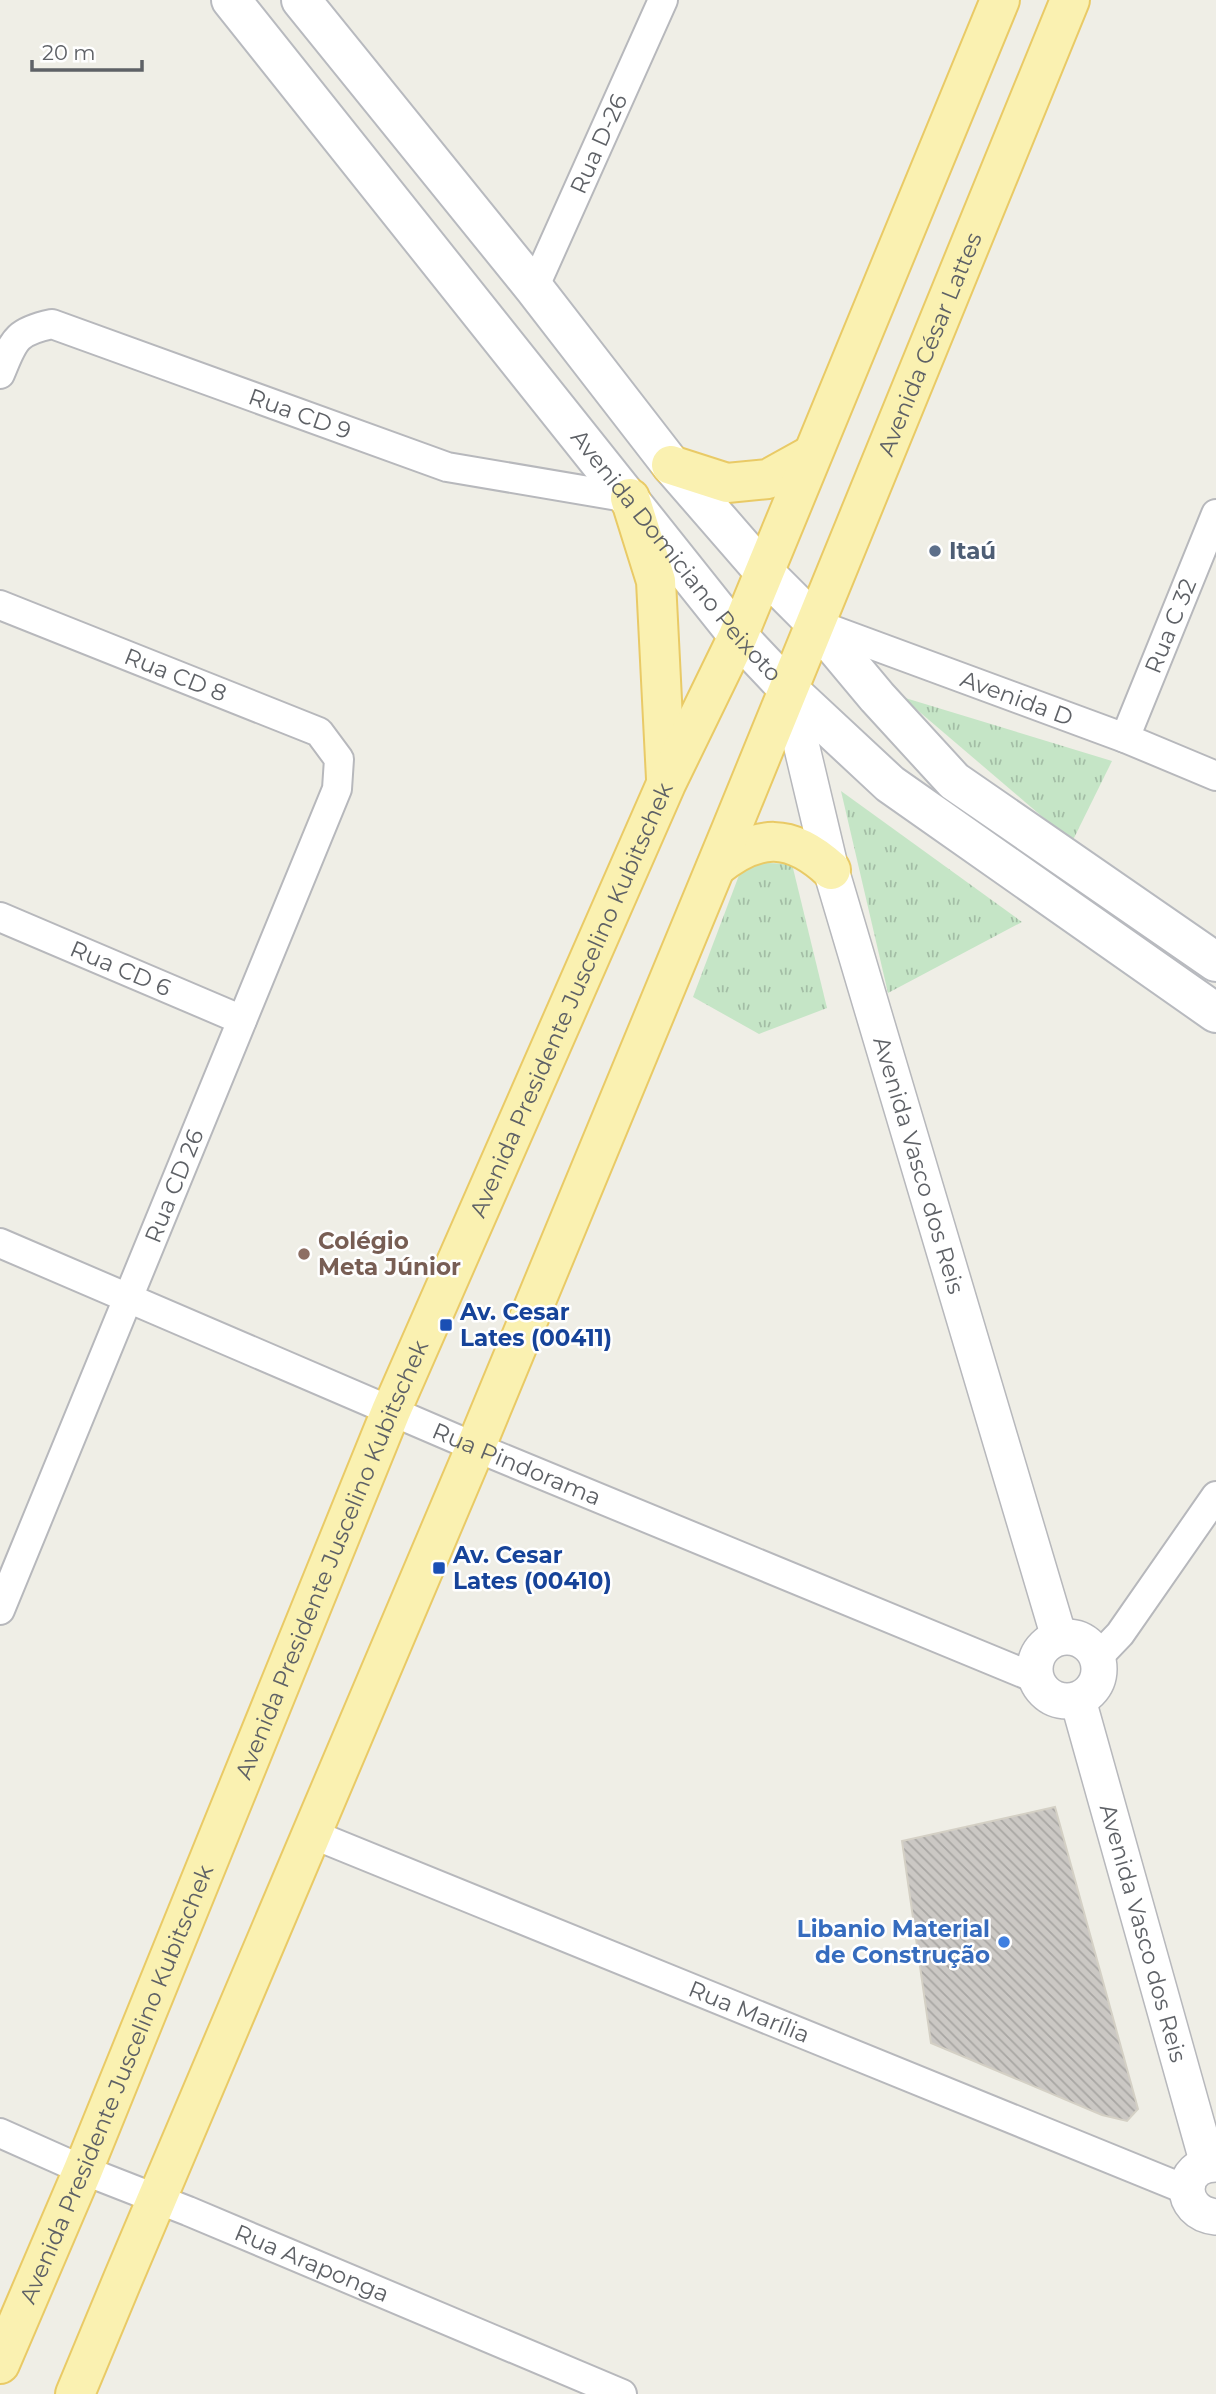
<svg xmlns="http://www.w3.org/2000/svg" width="1216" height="2394" viewBox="0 0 1216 2394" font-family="Montserrat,sans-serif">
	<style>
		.grass { fill: url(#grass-tufts) }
		.building { fill: url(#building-back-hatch); stroke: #d4d0c5; stroke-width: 2 }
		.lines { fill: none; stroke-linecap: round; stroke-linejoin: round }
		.minor-casing { stroke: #b7b8bc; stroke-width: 32 }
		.tertiary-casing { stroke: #b7b8bc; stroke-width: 38 }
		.secondary-casing { stroke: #b8babf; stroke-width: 42 }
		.primary-casing { stroke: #e9ca66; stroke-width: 42 }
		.minor { stroke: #fff; stroke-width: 28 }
		.tertiary { stroke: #fff; stroke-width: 35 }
		.secondary { stroke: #fff; stroke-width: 38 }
		.primary { stroke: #faf1b1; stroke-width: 38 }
		.service-dot { fill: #5c6f8a; stroke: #fff; stroke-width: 2.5 }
		.education-dot { fill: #8d6e63; stroke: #fff; stroke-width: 2.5 }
		.transit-dot { fill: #1a4fb4; stroke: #fff; stroke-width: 2.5 }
		.shop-dot { fill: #3f7fe0; stroke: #fff; stroke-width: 2.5 }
		.labels { text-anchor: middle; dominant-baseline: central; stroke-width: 5; stroke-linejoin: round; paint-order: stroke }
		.street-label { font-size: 23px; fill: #5e6166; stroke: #fff }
		.service-label { font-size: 23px; font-weight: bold; fill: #4e5e75; stroke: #fff; text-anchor: start }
		.education-label { font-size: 23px; font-weight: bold; fill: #785e54; stroke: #fff; text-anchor: start }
		.transit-label { font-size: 23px; font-weight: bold; fill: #164399; stroke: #fff; text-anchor: start }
		.shop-label { font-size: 23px; font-weight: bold; fill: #366cbe; stroke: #fff; text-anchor: end }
	</style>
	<defs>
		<pattern id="grass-tufts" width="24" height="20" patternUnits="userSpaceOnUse" patternTransform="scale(1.75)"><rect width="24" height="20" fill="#c5e5c6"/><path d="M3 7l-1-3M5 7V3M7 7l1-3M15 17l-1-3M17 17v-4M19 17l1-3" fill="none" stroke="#a3bda5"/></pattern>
		<pattern id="building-back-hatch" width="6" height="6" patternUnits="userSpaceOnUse" patternTransform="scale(1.75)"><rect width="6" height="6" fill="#cbc8c4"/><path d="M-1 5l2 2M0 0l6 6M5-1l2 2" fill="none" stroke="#a8a6a3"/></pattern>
	</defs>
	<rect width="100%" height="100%" fill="#efeee6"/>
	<g class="grass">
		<polygon points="902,697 1112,761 1072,842"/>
		<polygon points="841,791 1022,922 888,993"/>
		<polygon points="744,862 792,864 827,1008 759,1034 693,997"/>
	</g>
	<polygon class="building" points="1055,1807 1138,2109 1127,2121 1102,2115 931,2043 902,1841"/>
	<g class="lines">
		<g class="minor-casing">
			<g id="minor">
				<path id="s1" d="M534 288 663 0"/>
				<path id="s2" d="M0 374C14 341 14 332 52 324L447 467 630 498"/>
				<path id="s3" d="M0 605 319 732 339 759 337 789 0 1610"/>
				<path id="s4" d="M816 624 1125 738 1216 776"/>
				<path id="s5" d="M1125 738 1216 514"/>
				<path id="s6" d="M0 917 242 1020"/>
				<path id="s7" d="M0 1243 475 1447 1035 1678"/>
				<polyline points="1097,1658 1120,1634 1216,1496"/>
				<path id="s8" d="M312 1834 1187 2190"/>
				<path id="s9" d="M0 2133 83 2170 188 2211 622 2394"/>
			</g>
		</g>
		<g class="tertiary-casing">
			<g id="tertiary">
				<path id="s10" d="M788 689 831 870 1056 1627 1061 1637"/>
				<circle cx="1067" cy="1669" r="32"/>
				<path id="s11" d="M1078 1700 1208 2164"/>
				<path d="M1216 2164C1178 2164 1177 2213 1216 2217"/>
			</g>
		</g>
		<g class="secondary-casing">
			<g id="secondary">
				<path id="s12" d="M231 0 738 636 788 689 890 784 1216 1013"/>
				<polyline points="301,0 534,288 671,465 764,572 816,624 877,697 954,781 1216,962"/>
			</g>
		</g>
		<g class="primary-casing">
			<g id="primary">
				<polyline points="671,465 727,483 768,479 811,455"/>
				<polyline points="630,498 656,581 666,779"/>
				<path d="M716 867C758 833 791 833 831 870"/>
				<path id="s13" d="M0 2364 83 2170 391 1411 666 784 738 636 1000 0"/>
				<path id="s14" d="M75 2394C206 2077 344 1763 476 1446 677 965 873 483 1070 0"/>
			</g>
		</g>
		<use href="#minor" class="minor"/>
		<use href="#tertiary" class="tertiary"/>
		<use href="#secondary" class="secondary"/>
		<use href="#primary" class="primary"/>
	</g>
	<circle class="service-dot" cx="935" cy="551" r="7"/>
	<circle class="education-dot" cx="304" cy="1254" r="7"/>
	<g class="transit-dot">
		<rect x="439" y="1318" width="14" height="14" rx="3.5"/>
		<rect x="432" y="1561" width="14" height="14" rx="3.5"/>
	</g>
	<circle class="shop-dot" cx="1004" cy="1942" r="7"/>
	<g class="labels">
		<g class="street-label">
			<text stroke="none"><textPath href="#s1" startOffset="158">Rua D-26</textPath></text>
			<text stroke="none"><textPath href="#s14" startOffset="2221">Avenida César Lattes</textPath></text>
			<text stroke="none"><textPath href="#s2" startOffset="341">Rua CD 9</textPath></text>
			<text stroke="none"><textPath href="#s12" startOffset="712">Avenida Domiciano Peixoto</textPath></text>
			<text stroke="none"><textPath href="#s5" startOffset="121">Rua C 32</textPath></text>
			<text stroke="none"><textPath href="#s3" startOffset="189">Rua CD 8</textPath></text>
			<text stroke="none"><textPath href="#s4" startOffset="214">Avenida D</textPath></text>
			<text stroke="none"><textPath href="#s6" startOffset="131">Rua CD 6</textPath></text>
			<text stroke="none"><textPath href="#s13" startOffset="1479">Avenida Presidente Juscelino Kubitschek</textPath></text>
			<text stroke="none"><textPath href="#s10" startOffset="494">Avenida Vasco dos Reis</textPath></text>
			<text transform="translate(174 1186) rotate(-68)">Rua CD 26</text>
			<text stroke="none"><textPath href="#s7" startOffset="562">Rua Pindorama</textPath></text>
			<text stroke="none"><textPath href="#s13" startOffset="870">Avenida Presidente Juscelino Kubitschek</textPath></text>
			<text stroke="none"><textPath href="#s11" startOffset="242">Avenida Vasco dos Reis</textPath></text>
			<text stroke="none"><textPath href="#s8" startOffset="472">Rua Marília</textPath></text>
			<text stroke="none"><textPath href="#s13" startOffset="303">Avenida Presidente Juscelino Kubitschek</textPath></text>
			<text stroke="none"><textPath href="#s9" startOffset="338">Rua Araponga</textPath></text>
		</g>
		<g class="service-label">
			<text x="949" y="551">Itaú</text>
		</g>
		<g class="education-label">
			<text x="318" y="1241">Colégio<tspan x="318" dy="26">Meta Júnior</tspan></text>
		</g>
		<g class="transit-label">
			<text x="460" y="1312">Av. Cesar<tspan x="460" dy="26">Lates (00411)</tspan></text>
			<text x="453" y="1555">Av. Cesar<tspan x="453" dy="26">Lates (00410)</tspan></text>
		</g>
		<g class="shop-label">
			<text x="990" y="1929">Libanio Material<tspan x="990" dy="26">de Construção</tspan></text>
		</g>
	</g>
	<path d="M32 60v10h110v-10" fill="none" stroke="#5e6166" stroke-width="3.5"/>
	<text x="42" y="60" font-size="21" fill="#5e6166" stroke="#ffffff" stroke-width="5" paint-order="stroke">20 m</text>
</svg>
